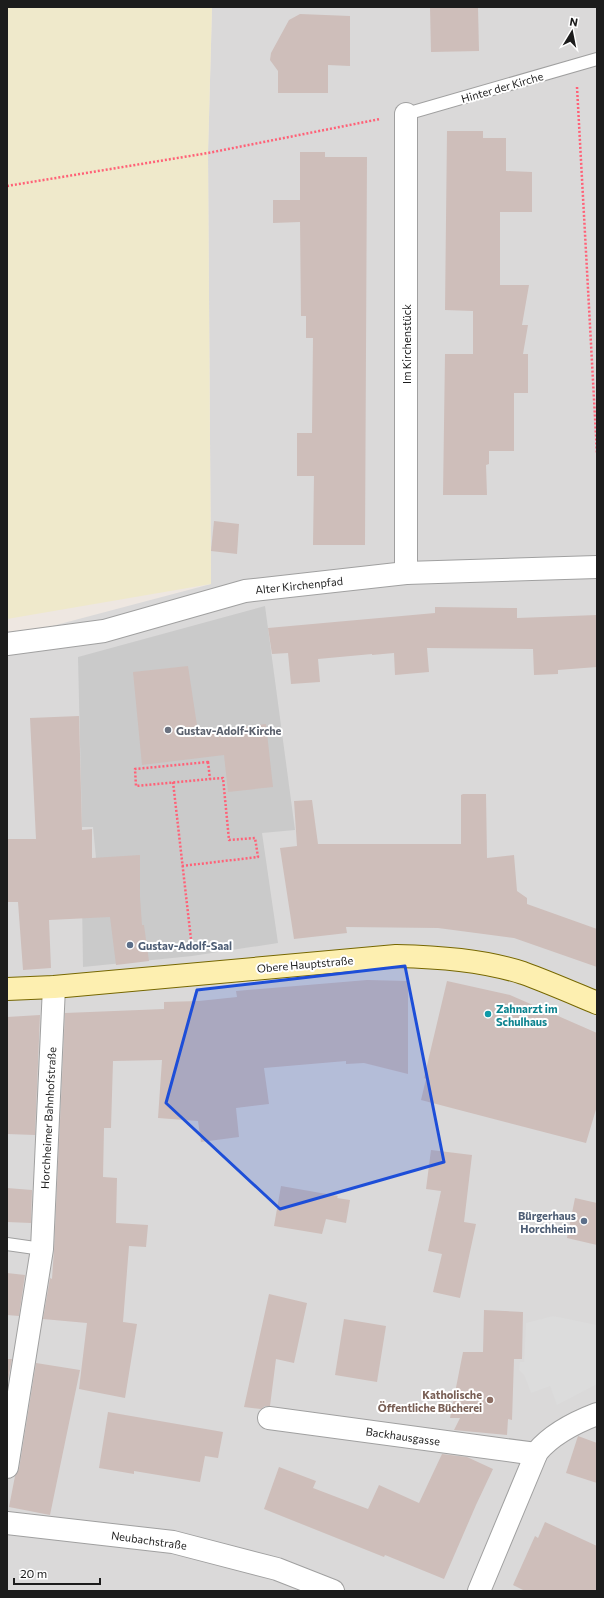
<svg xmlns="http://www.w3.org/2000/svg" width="604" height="1598" viewBox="0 0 604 1598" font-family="Commissioner,sans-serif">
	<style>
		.residential { fill: #dad9d9 }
		.religious { fill: #cacaca }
		.farmland { fill: #efe9cb }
		.parking { fill: #dcdcdc }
		.building { fill: #cebeba }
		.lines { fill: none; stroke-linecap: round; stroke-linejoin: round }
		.lane-casing { stroke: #a0a0a0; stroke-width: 14 }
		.street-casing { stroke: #a0a0a0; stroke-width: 24 }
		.secondary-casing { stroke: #766700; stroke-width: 24 }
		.path { stroke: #ff6177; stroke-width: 2.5; stroke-dasharray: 2 2; stroke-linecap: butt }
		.lane { stroke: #fff; stroke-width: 12 }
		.street { stroke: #fff; stroke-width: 22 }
		.secondary { stroke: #fdefb0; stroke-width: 22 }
		.marked { fill: #1d4ed8; fill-opacity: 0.2; stroke: #1d4ed8; stroke-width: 3; stroke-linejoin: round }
		.worship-dot { fill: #6b7280; stroke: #fff; stroke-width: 1.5 }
		.service-dot { fill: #5c6f8a; stroke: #fff; stroke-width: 1.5 }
		.culture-dot { fill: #0f9aa8; stroke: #fff; stroke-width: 1.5 }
		.education-dot { fill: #8d6e63; stroke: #fff; stroke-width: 1.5 }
		.labels { text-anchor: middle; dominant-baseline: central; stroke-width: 4; stroke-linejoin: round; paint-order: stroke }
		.street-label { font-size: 11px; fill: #1c1c1c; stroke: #fff }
		.worship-label { font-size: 11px; font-weight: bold; fill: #5b616d; stroke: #fff; text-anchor: start }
		.service-label { font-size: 11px; font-weight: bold; fill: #4e5e75; stroke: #fff; text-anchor: start }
		.culture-label { font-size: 11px; font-weight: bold; fill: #0d838f; stroke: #fff; text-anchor: start }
		.education-label { font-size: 11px; font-weight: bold; fill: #785e54; stroke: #fff; text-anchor: end }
	</style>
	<rect width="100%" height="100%" fill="#eee7e1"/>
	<polygon class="residential" points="212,7 597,7 597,1591 7,1591 7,638 211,584 208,153"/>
	<polygon class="religious" points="265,606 295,830 262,833 278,943 192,956 83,967 82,898 96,858 93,827 82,827 78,657"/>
	<polygon class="farmland" points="7,7 212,7 208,153 211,584 7,619"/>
	<polygon class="parking" points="553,1316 597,1325 597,1384 557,1405 550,1386 531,1393 524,1375 519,1370 520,1362 524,1362 526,1323"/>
	<g class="building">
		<polygon points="430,7 478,7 479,51 431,52"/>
		<polygon points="300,14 350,16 350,66 328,65 328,93 278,93 278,71 270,60 271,53 289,20"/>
		<polygon points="447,131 483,131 483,138 506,138 506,171 532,172 532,212 500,212 500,285 529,285 522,325 528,325 523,354 528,354 528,393 514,393 514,451 489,451 489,464 486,465 487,495 443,495 445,354 473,354 473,311 445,310"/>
		<polygon points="300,152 325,152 325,157 367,157 365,545 313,545 314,476 297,476 297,433 312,433 313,338 306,338 306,316 301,316 300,222 273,223 273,200 300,200"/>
		<polygon points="214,521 239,524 237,554 211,551"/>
		<polygon points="435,607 517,608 517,618 597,615 597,667 558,670 558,674 534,675 533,649 427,648 429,672 395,675 394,653 372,655 372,654 318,659 320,682 291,684 288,653 272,654 268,628 435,613"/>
		<polygon points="188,666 198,732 266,724 273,787 228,792 224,755 142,765 133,672"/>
		<polygon points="79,716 82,830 92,829 92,858 140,855 140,897 142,925 144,925 149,961 116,965 110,917 49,920 51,968 23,970 18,902 7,902 7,839 36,839 30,718"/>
		<polygon points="463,794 486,794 487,858 514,855 517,891 527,898 527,904 597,929 597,967 514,938 438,928 346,927 347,933 294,939 280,848 297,846 294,801 312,800 318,844 461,844 461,795"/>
		<polygon points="367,980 408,981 408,1074 364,1063 346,1064 346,1061 264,1068 269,1104 236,1108 239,1137 201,1142 198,1121 158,1118 162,1060 113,1061 111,1128 104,1128 103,1177 117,1178 116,1223 148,1225 146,1247 129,1246 123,1322 137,1324 125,1398 79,1389 87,1323 43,1319 50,1278 52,1279 54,1250 65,1013 164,1009 164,1002 199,1001 237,997 236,991"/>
		<polygon points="447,981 510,995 597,1033 597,1106 586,1143 421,1100 426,1079 424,1078"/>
		<polygon points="40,1015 35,1135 7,1134 7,1017"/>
		<polygon points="431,1150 472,1155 464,1222 476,1224 460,1298 433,1292 442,1254 428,1251 441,1191 426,1189"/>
		<polygon points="281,1186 338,1196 337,1198 350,1200 346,1223 326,1219 322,1234 274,1226"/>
		<polygon points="7,1188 32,1190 31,1223 7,1222"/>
		<polygon points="575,1198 597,1203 597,1245 567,1238"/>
		<polygon points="7,1273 25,1275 19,1316 7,1315"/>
		<polygon points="269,1294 307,1303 294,1363 276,1359 270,1406 265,1406 261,1409 244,1407"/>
		<polygon points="484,1310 523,1312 522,1359 514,1359 512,1420 508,1419 507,1435 454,1430 460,1418 450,1418 463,1352 483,1352"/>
		<polygon points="344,1319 386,1326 377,1382 335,1375"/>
		<polygon points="7,1359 12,1359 8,1380 7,1380"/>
		<polygon points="36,1363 80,1370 50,1515 9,1507 15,1476 19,1469"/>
		<polygon points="108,1412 223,1432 218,1458 205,1456 200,1482 134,1471 134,1474 99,1468"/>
		<polygon points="578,1436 597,1443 597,1483 566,1473"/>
		<polygon points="442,1454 467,1457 493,1469 476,1505 444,1579 385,1555 384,1557 264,1509 279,1467 316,1481 313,1488 368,1509 379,1485 419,1503"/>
		<polygon points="545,1522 597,1546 597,1591 525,1591 513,1585 535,1536 538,1538"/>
	</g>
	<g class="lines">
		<g class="lane-casing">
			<g id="lane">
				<polyline points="406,114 597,59"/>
				<polyline points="7,1244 42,1249"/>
			</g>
		</g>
		<g class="street-casing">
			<g id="street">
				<polyline points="406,114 406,573"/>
				<polyline points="7,644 104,631 245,591 406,573 597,567"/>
				<polyline points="269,1418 536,1454"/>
				<polyline points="7,1467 42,1249 54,987"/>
				<polyline points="7,1523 173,1542 277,1569 333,1591"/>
				<path d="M479 1591 537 1452C552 1434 576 1422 597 1414"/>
			</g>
		</g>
		<g class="secondary-casing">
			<path id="secondary" d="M7 989 54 987 396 956C439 957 482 960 523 973 548 982 573 993 597 1003"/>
		</g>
		<g class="path">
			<polyline points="577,87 597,454"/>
			<polyline points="7,186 208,153 380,119"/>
			<polygon points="208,762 210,779 136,786 135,769"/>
			<polyline points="173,782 192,948"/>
			<polyline points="182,866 258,857 255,838 229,840 223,778 210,779"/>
		</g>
		<use href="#lane" class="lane"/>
		<use href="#street" class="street"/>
		<use href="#secondary" class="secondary"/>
	</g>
	<path class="marked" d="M405 966 444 1162 280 1209 166 1103 197 990Z"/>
	<circle class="worship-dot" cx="168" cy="730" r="4"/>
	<g class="service-dot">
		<circle cx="130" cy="945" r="4"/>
		<circle cx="584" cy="1221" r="4"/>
	</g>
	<circle class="culture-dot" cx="488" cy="1014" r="4"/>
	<circle class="education-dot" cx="490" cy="1400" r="4"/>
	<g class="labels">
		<g class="street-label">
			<text transform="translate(502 87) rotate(-16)">Hinter der Kirche</text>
			<text transform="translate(406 344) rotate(-90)">Im Kirchenstück</text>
			<text transform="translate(299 585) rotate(-6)">Alter Kirchenpfad</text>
			<text transform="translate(305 964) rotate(-5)">Obere Hauptstraße</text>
			<text transform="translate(48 1118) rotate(-87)">Horchheimer Bahnhofstraße</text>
			<text transform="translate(403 1436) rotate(8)">Backhausgasse</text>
			<text transform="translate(149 1540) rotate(8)">Neubachstraße</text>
		</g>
		<g class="worship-label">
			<text x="176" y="730">Gustav-Adolf-Kirche</text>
		</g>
		<g class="service-label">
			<text x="138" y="945">Gustav-Adolf-Saal</text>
			<text x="576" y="1215" text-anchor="end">Bürgerhaus<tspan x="576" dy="13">Horchheim</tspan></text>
		</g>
		<g class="culture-label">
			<text x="496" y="1008">Zahnarzt im<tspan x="496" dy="13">Schulhaus</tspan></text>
		</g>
		<g class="education-label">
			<text x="482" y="1394">Katholische<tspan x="482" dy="13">Öffentliche Bücherei</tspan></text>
		</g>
	</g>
	<rect width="604" height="1598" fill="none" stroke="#1c1c1c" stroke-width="16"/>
	<g transform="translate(572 32) rotate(10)" stroke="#ffffff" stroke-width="3" paint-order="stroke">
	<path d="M0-3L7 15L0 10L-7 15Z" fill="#1c1c1c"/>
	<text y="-6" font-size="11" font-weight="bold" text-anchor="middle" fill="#1c1c1c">N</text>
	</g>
	<path d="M14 1578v6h86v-6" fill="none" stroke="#1c1c1c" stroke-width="2"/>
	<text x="20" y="1578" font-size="12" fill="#1c1c1c" stroke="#ffffff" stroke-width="3" paint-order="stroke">20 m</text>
</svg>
